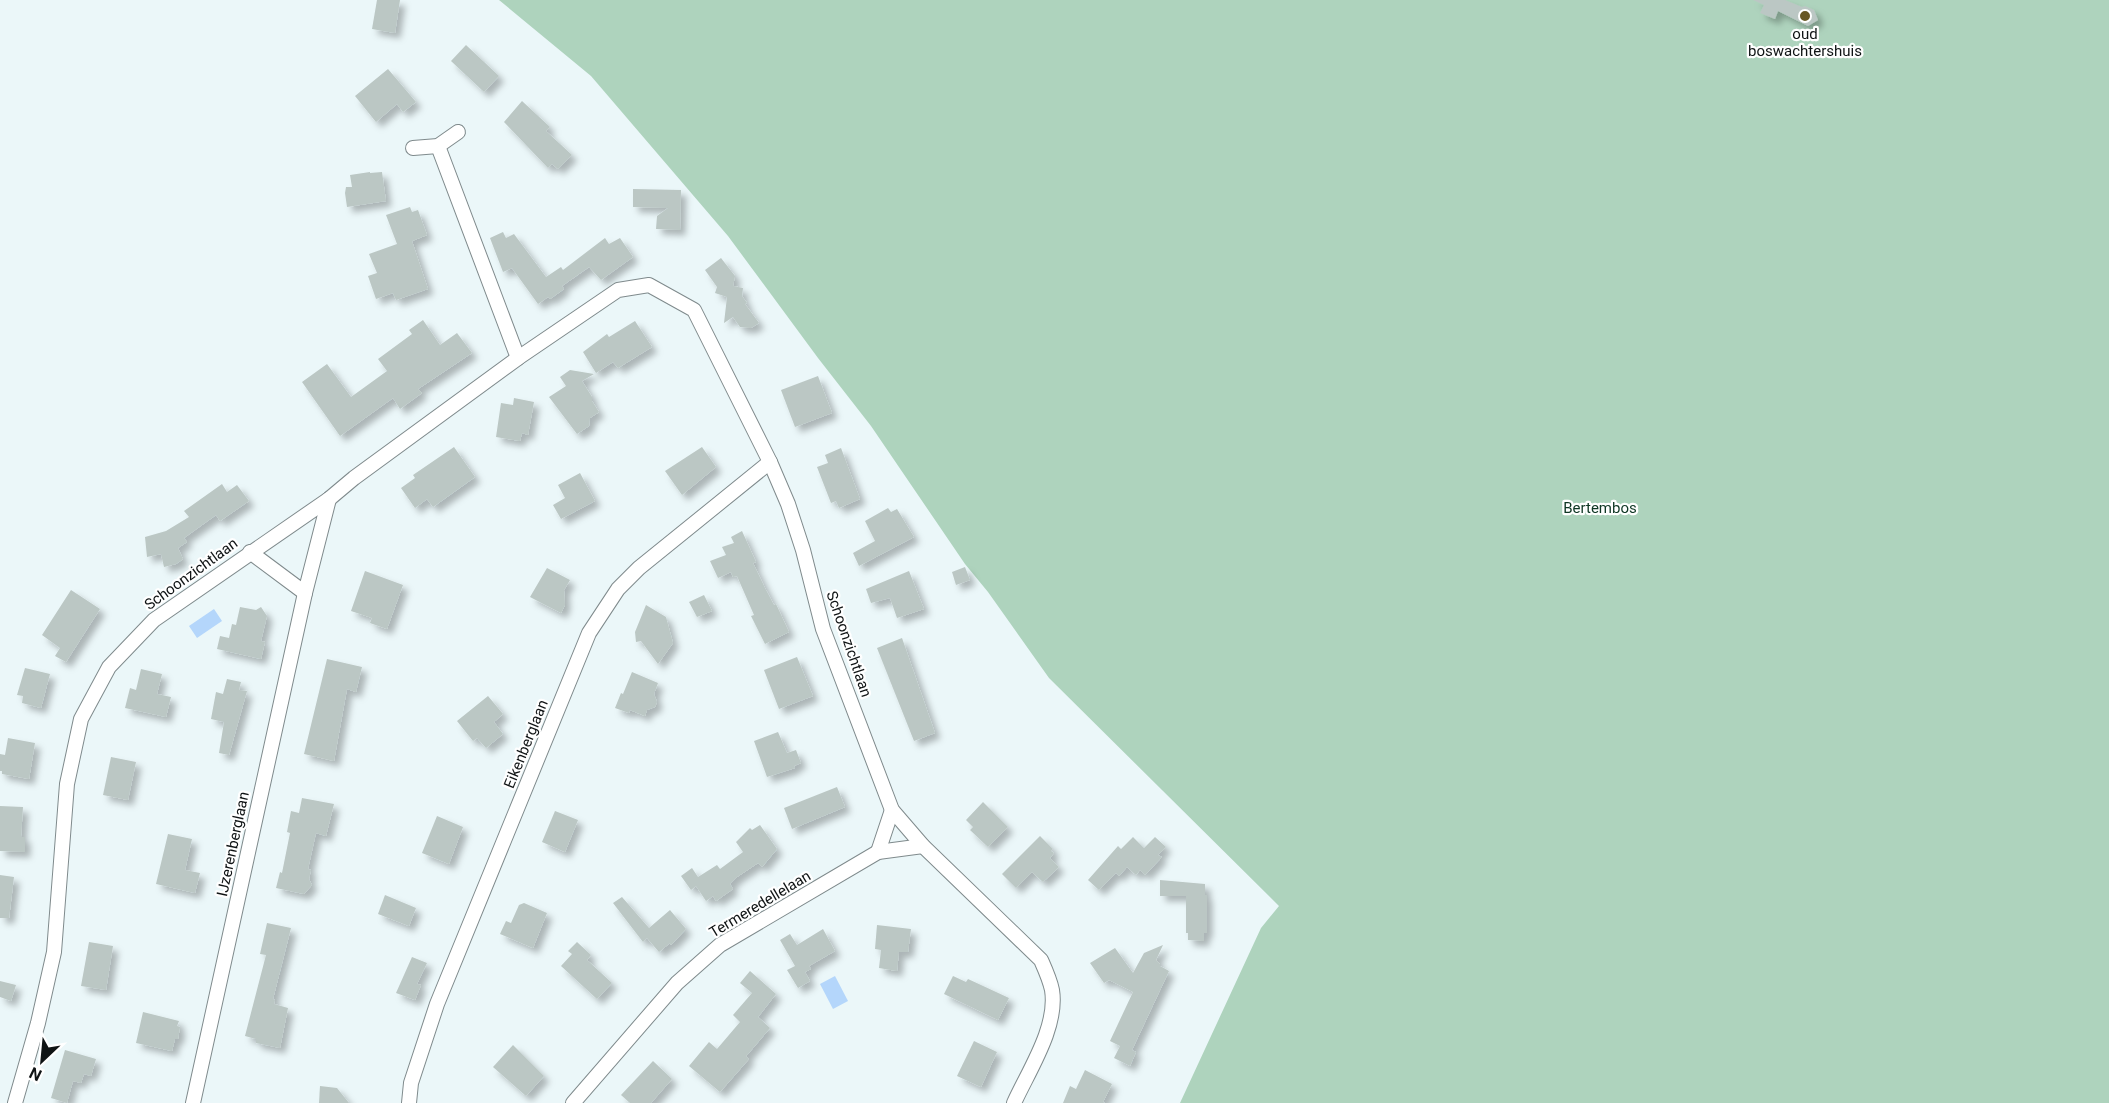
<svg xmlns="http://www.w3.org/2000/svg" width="2109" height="1103" viewBox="0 0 2109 1103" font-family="Roboto,sans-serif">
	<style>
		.green { fill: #aed3bd }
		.water { fill: #b4d6fb }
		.building { fill: #bbc7c4; filter: url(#shadow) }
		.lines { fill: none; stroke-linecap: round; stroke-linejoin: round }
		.minor-casing { stroke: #7f8a8c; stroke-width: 16 }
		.minor { stroke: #fff; stroke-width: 14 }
		.poi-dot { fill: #675724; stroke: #fff; stroke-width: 2 }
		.labels { text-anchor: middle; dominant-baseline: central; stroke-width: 4.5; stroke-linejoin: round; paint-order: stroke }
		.poi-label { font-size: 15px; fill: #0f1314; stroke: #fff }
		.park-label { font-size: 15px; fill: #0e3623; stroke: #fff }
		.street-label { font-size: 15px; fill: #0f1314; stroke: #fff }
	</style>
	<defs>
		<filter id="shadow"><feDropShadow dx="5.5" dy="5.5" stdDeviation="3" flood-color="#0004"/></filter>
	</defs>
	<rect width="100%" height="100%" fill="#ebf7f9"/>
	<polygon class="green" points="499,0 2109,0 2109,1103 1180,1103 1261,928 1279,906 1049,678 988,592 965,564 871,426 818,358 728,236 591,76"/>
	<g class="water">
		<polygon points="214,609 222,621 197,638 189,626"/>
		<polygon points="835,976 848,1001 833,1009 820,984"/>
	</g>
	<g class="building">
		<polygon points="377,0 400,0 395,33 372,29"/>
		<polygon points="1753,0 1785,0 1802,7 1805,6 1814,10 1818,20 1808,26 1778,11 1775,19 1760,13 1764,5"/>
		<polygon points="466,45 499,76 484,92 451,61"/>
		<polygon points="388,69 416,102 403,112 397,104 376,122 355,96"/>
		<polygon points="522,101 550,127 546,131 572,155 558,169 552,164 548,168 504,122"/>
		<polygon points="370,172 370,173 382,172 386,201 347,207 345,193 346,187 352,187 350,175"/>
		<polygon points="633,189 681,190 680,230 656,229 657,216 668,208 633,207"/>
		<polygon points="410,207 412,212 418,210 427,235 412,241 428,289 396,300 393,293 376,299 368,276 377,273 369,254 397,244 386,215"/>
		<polygon points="503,232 506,238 514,234 546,277 561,267 563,270 605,238 609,244 620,238 633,257 601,280 589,267 562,286 564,289 550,299 548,297 538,304 512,268 503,272 490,238"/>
		<polygon points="721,258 735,276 733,286 743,288 742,296 747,303 745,304 759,323 751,328 740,327 733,317 724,323 727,297 715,293 717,287 705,270"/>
		<polygon points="423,320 440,345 457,333 472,353 418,389 422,393 400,409 393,398 340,436 302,382 327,364 351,397 387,371 378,359 412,334 409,330"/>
		<polygon points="635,321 652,347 618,368 613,362 596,373 583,352 607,334 609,337"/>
		<polygon points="570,370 594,374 582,381 592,397 592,401 599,412 590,418 589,426 577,434 549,397 566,386 560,377"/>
		<polygon points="818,376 832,413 795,427 781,390"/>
		<polygon points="514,398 534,402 528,435 522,433 520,441 496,437 501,403 513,405"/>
		<polygon points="454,447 475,477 433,507 427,499 415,508 401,488 415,478 413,475"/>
		<polygon points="702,447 716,467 682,495 665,471"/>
		<polygon points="841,448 860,499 839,508 836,501 831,503 817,467 828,463 825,455"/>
		<polygon points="580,473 595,501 561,519 553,505 565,498 558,485"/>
		<polygon points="222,484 227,492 237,485 249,501 220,521 216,515 184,538 187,542 178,548 183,559 176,564 164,567 161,554 147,557 145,537 166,531 189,517 184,511"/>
		<polygon points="888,508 891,512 897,509 914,537 859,566 853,553 875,541 865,521"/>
		<polygon points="742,531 756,562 753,563 765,588 774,605 776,604 789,632 765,644 751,616 754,615 737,576 733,577 731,572 718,578 710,561 726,555 722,547 734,543 731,537"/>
		<polygon points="965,567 970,580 956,585 952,572"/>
		<polygon points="547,568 570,580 564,590 565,605 561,613 530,597"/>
		<polygon points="365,571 403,585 387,629 370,623 372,618 351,611"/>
		<polygon points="909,571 924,609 897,618 890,598 871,603 866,589"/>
		<polygon points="71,590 100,609 66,662 55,656 60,648 42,635"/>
		<polygon points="704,595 712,611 697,617 689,602"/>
		<polygon points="646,605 666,617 673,643 658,664 641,641 636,642 635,632"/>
		<polygon points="240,607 256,610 261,607 267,616 261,641 265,642 261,659 217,649 220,636 229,638 232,624 236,625"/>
		<polygon points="902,638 935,733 914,741 877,648"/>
		<polygon points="797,657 813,696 779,709 764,670"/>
		<polygon points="327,659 362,667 356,692 347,689 334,761 304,754"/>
		<polygon points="25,668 50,674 41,708 22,703 23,696 17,695"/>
		<polygon points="141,669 162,674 157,694 171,697 166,717 125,708 130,688 136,690"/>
		<polygon points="632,672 658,683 654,694 657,702 655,707 647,710 645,716 630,710 629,713 615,708 621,693 623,694"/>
		<polygon points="227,679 241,682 239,690 247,691 229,755 219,753 224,722 211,719 216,692 223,694"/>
		<polygon points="488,696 503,714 494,722 503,734 486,748 477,738 473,741 457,721"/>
		<polygon points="778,732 787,753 796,750 801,763 794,766 795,768 767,777 754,741"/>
		<polygon points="8,738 35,743 29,779 2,774 2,771 0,771 0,754 5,755"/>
		<polygon points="111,757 136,762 128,800 103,795"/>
		<polygon points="837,787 845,807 792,829 784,808"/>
		<polygon points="302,798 334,804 326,836 316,833 308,869 311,870 309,879 312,885 304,894 276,888 280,872 282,873 290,833 287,832 291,811 299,813"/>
		<polygon points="983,802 1008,827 988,847 970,830 973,827 966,820"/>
		<polygon points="0,806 23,807 21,837 25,837 25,852 0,851"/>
		<polygon points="555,811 578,820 565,852 542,842"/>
		<polygon points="437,816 463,827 449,864 422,853"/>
		<polygon points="760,825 777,849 762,867 758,863 737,877 730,884 733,889 716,901 713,896 706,901 696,886 691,890 681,876 692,868 698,877 717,865 720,869 743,852 736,842 750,828 752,830"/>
		<polygon points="168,834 192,839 185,870 200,873 195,893 156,884"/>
		<polygon points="1040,836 1053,849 1051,851 1054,853 1050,858 1059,867 1043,882 1032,872 1016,888 1002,874"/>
		<polygon points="1133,837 1144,848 1155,837 1166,847 1158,855 1162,857 1145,875 1140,870 1136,875 1127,867 1119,876 1116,873 1099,890 1088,880 1118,846 1121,849"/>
		<polygon points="0,875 14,877 9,918 0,918"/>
		<polygon points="1160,880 1205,884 1205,895 1207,895 1207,933 1204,933 1204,941 1188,940 1188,933 1186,933 1186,896 1160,896"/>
		<polygon points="385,895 416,908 409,926 378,914"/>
		<polygon points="622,897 649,928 670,910 686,929 671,945 670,943 659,952 647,938 643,942 613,903"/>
		<polygon points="524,903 547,913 533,948 500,934 506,921 511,923 519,905"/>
		<polygon points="267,923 291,928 273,999 275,1000 274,1004 288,1008 280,1048 256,1043 256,1039 245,1036 266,955 260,954"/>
		<polygon points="877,925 911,929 908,952 899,952 897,971 879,968 881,950 875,949"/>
		<polygon points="823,929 835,951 809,966 811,969 805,972 810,981 798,988 787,970 795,966 780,940 790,934 797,945"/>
		<polygon points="89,942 113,946 106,990 81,986"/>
		<polygon points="577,942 591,955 587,960 612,983 597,999 561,966 572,954 568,951"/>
		<polygon points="1163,945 1156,960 1160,964 1160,966 1169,971 1132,1050 1136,1052 1130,1066 1114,1058 1120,1046 1110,1041 1133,992 1109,980 1104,983 1090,963 1115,948 1133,973 1144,953"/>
		<polygon points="412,957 427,963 417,984 421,985 415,1000 396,993"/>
		<polygon points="750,971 776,994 758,1017 770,1028 748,1054 746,1056 749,1059 720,1092 689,1066 709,1042 717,1049 740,1022 733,1015 752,993 740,983"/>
		<polygon points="953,976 966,982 968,979 1009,998 998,1020 944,994"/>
		<polygon points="0,981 16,985 11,1001 0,997"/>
		<polygon points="143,1012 179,1021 177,1026 180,1027 178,1039 175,1039 172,1051 136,1043"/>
		<polygon points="974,1041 997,1052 981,1087 957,1076"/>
		<polygon points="513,1045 544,1076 526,1096 493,1067"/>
		<polygon points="65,1050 96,1059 91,1076 84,1074 81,1083 73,1081 67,1103 51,1098"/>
		<polygon points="653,1061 672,1079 651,1103 630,1103 621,1095"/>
		<polygon points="1085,1070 1112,1084 1103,1102 1105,1103 1063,1103 1070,1086 1076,1089"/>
		<polygon points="320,1086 337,1088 349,1103 319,1103"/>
	</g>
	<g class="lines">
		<g class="minor-casing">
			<g id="minor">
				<polyline points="438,146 518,358"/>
				<polyline points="413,148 438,146 458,132"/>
				<polyline points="250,552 305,593 329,499"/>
				<polyline points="878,852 892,810"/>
				<path d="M15 1103 38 1023 54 952 67 784 81 719 109 667 154 620 329 499 354 478 518 358 618 290 649 285 694 310 770 462 788 504 803 550 823 629 892 810 923 846 1041 960C1045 969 1050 980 1052 990 1058 1027 1029 1070 1014 1103"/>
				<polyline points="193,1103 305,593"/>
				<polyline points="409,1103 411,1083 437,1004 589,633 618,589 639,568 770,462"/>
				<polyline points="573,1103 677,983 720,945 878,852 923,846"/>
			</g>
		</g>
		<use href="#minor" class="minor"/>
	</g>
	<circle class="poi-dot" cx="1805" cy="16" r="6"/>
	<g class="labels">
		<g class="poi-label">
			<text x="1805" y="34">oud<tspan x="1805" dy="17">boswachtershuis</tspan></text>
		</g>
		<g class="park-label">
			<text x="1600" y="508">Bertembos</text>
		</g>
		<g class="street-label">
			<text transform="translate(191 574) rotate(-36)">Schoonzichtlaan</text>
			<text transform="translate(849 644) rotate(71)">Schoonzichtlaan</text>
			<text transform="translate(526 744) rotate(-68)">Eikenberglaan</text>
			<text transform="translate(233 844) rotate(-78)">IJzerenberglaan</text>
			<text transform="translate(760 904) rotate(-31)">Termeredellelaan</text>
		</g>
	</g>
	<g transform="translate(42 1061) rotate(206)" stroke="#ffffff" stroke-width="4.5" paint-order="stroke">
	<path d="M0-4.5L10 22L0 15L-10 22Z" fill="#0f1314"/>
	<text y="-9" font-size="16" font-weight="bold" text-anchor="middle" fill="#0f1314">N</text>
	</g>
</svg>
